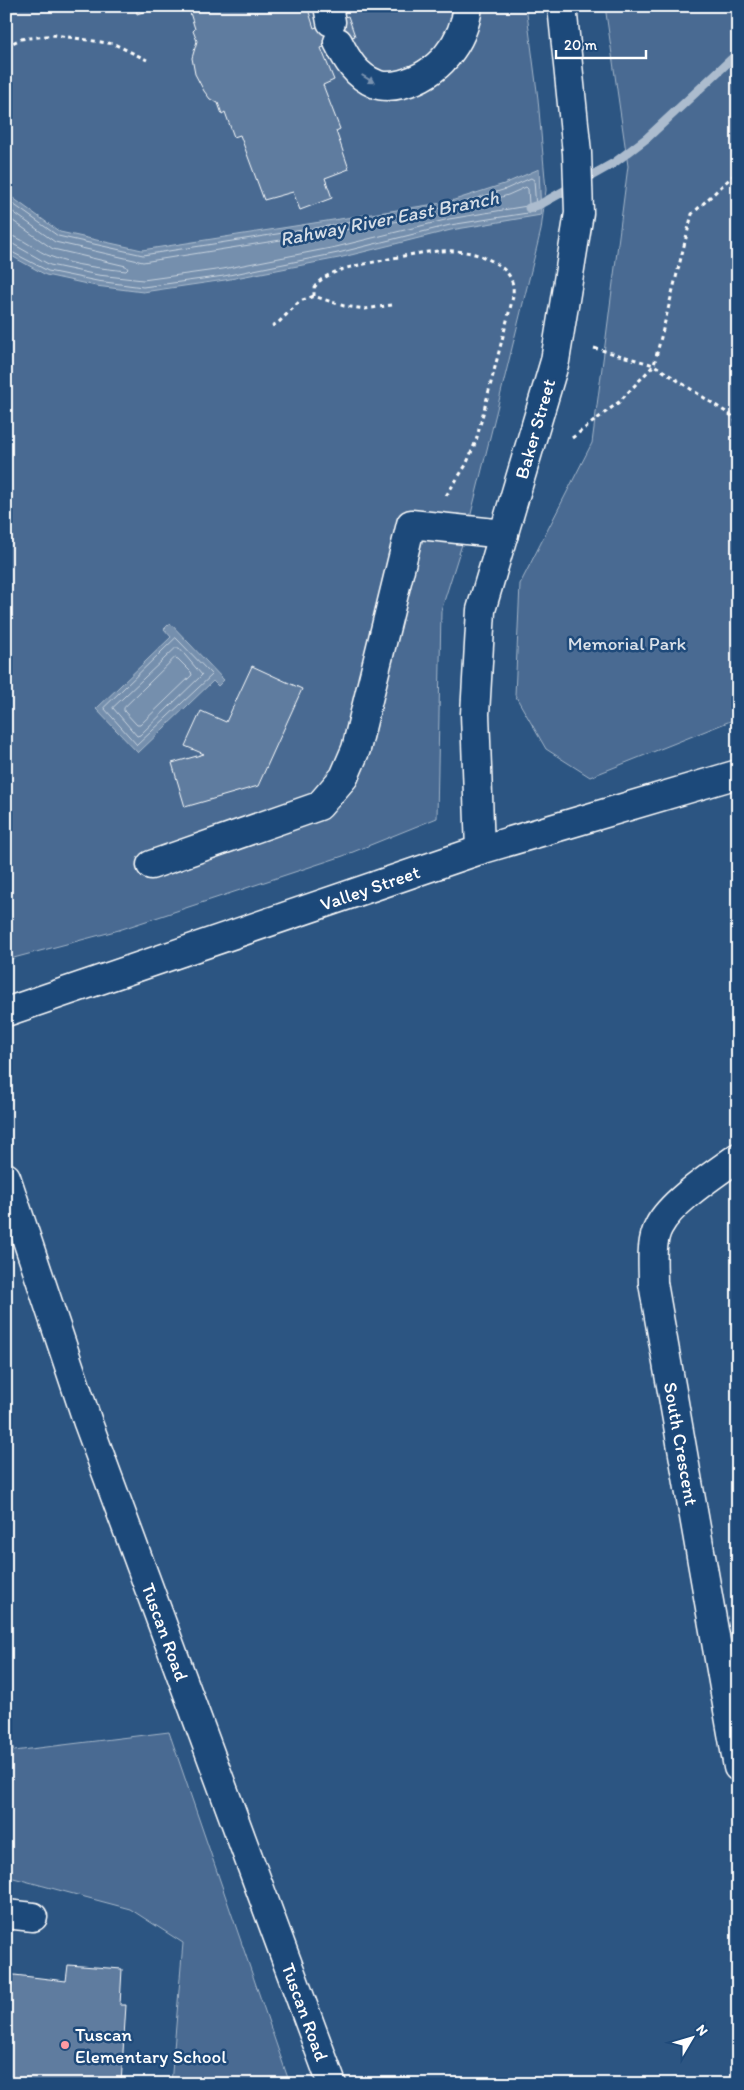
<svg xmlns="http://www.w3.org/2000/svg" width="744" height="2090" viewBox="0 0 744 2090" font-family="Itim,sans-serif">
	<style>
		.green { fill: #486b92; stroke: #a4b5c8 }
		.water { fill: #748fad; stroke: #acbcce }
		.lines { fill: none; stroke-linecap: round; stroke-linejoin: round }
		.shore { stroke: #c7d2de; stroke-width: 1 }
		.stream { stroke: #acbcce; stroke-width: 9 }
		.building { fill: #5e7c9f; stroke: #fff }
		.minor-casing { stroke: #fff; stroke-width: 31 }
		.major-casing { stroke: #fff; stroke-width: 31 }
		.path { stroke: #fff; stroke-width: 3; stroke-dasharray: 4 4; stroke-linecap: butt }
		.minor { stroke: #1f4a7a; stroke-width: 28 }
		.major { stroke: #1f4a7a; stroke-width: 28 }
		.oneway { fill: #7992af }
		.poi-dot { fill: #ff9aa2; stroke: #1f4a7a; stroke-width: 2 }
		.labels { text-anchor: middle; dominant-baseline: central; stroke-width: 5; stroke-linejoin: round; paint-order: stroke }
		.street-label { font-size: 19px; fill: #fff; stroke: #1f4a7a }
		.park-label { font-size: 19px; fill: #dae1e9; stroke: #1f4a7a }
		.poi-label { font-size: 19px; fill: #fff; stroke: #1f4a7a; text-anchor: start }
		.water-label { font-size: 20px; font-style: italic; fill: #d5dde6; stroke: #1f4a7a }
	</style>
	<rect width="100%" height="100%" fill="#2c5582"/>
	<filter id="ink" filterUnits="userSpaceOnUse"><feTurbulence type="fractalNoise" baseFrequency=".02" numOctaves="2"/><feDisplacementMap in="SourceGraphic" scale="10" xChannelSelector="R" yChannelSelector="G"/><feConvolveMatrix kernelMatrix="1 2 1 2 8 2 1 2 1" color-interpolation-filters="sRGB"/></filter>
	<g filter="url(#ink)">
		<g class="green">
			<polygon points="6,6 526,6 538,99 546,190 541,230 496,413 469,522 441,611 437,818 343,856 119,930 6,960"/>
			<polygon points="605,6 738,6 738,718 590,777 546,749 515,695 520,584 592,443 605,345 628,166"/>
			<polygon points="6,1724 14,1751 169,1732 290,2084 171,2084 183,1943 130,1909 6,1876"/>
		</g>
		<g class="water">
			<polygon points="539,169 541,215 451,230 339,258 225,280 143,292 96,286 46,275 6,253 6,193 60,232 142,250 448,202 504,184"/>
			<polygon points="170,623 224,680 218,686 213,681 138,753 96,709 171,637 164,629"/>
		</g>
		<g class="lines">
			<g class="shore">
				<polyline points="6,199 58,236 143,255 449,207 506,189 531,178 534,180 536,209 534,212 450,225 338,253 224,276 143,287 97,281 48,271 6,249"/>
				<polyline points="6,207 55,242 143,262 450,213 508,195 526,187 528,189 529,204 527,206 449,219 336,247 223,269 143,280 98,275 50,265 13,244 6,243"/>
				<path d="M6 216 53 249 126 266 128 269 126 271C102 268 74 266 52 257 37 252 22 236 6 235"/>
				<polygon points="176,638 212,675 137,745 104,708"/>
				<polygon points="176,648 179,648 202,675 140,735 137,736 113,708"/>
				<polygon points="175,658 178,659 191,672 192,675 140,725 137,725 124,711 124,708"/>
			</g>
			<polyline class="stream" points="529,208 541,204 614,163 647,138 738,53"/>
		</g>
		<g class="building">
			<polygon points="136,6 161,6 137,14"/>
			<polygon points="188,6 307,6 314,28 348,16 355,36 321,48 334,80 323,85 340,129 336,131 349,169 325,178 332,198 300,210 293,192 264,200 240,135 234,137 225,112 222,114 218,103 210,99 204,91 195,74 192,58 197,41 193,31 195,29"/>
			<polygon points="252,666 302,689 258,786 185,807 172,763 204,754 185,746 201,711 226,722"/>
			<polygon points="68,1965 122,1969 120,2005 126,2005 121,2084 6,2084 6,1974 66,1981"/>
		</g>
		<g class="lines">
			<g class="minor-casing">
				<g id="minor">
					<polyline points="328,6 331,22"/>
					<path d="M338 42C347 60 356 76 376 84 383 87 394 86 402 84 438 75 464 43 468 6"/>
					<polyline points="480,850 475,714 481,610 555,361 579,213 577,153 562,6"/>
					<polyline points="151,865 319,806 344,777 356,749 411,524 504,534"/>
					<path d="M738 1157C715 1174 672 1201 659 1226 650 1242 653 1265 653 1283L738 1767"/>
					<polyline points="6,1177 88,1423 332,2084"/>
					<polyline points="6,1914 33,1917"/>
				</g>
			</g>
			<g class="major-casing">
				<polyline id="major" points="6,1012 480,850 738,774"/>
			</g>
			<g class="path">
				<polyline points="6,46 21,39 55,35 114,44 147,60"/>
				<path d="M392 305 365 309 344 306 314 296V288C316 285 318 282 321 280 337 268 360 265 379 261 419 253 466 240 501 267 513 276 515 287 512 301L476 441 466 465 444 499"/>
				<polyline points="272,326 278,323 300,301 314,296"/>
				<polyline points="594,348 654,365 732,416 738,424"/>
				<polyline points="572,438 619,402 654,365 692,214 738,171"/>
			</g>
			<use href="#minor" class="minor"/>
			<use href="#major" class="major"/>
		</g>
		<defs><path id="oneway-solid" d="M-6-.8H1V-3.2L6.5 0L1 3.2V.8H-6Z" transform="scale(1.25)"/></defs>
		<use class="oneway" href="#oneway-solid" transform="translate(368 79) rotate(32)"/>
	</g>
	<circle class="poi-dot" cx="65" cy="2045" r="5"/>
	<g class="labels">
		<g class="street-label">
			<text transform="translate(535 429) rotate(-74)">Baker Street</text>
			<text transform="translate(370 888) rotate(-19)">Valley Street</text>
			<text transform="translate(681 1444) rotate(80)">South Crescent</text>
			<text transform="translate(165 1632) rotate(70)">Tuscan Road</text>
			<text transform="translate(305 2012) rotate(70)">Tuscan Road</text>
		</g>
		<g class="park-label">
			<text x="627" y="643">Memorial Park</text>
		</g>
		<g class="poi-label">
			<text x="75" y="2034">Tuscan<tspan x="75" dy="22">Elementary School</tspan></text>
		</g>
		<g class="water-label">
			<text transform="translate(389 218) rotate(-11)">Rahway River East Branch</text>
		</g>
	</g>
	<rect width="744" height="2090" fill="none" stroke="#1f4a7a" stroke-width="25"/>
	<rect x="12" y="12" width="719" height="2065" fill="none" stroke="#fff" stroke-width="2" filter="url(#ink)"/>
	<g transform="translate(692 2038) rotate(52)" stroke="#1f4a7a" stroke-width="4" paint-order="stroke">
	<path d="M0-4L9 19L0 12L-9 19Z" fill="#ffffff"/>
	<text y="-8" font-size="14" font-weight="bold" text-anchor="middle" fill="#ffffff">N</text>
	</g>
	<path d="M556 50v8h90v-8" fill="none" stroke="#ffffff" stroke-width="2.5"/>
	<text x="564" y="50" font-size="15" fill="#ffffff" stroke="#1f4a7a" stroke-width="4" paint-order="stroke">20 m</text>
</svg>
